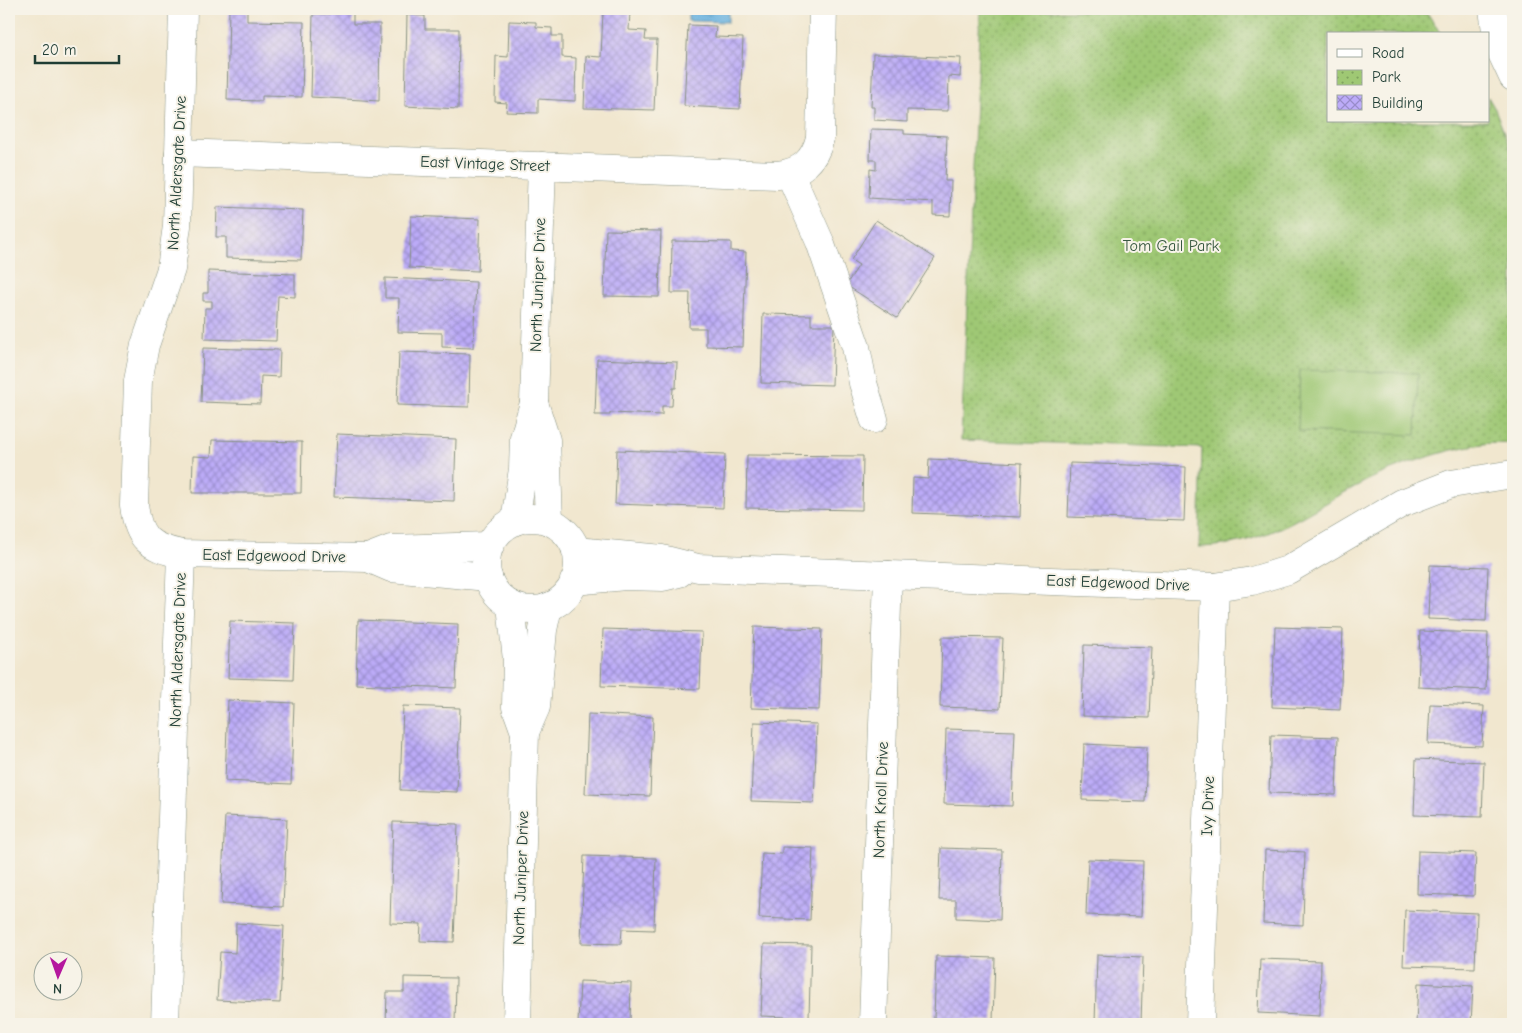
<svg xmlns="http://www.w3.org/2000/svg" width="1522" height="1033" viewBox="0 0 1522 1033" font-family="'Comic Neue',sans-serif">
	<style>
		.park { fill: url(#park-dots); stroke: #5f8254 }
		.pitch { fill: #9fc874; stroke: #5f8254 }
		.water { fill: url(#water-ripples); stroke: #43778a }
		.building { fill: url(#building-cross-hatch) }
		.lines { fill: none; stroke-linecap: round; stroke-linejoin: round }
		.minor-casing { stroke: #889282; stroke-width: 29 }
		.minor { stroke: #fff; stroke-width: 28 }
		.labels { text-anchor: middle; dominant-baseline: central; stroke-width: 4; stroke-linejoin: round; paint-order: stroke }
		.street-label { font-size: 16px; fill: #1f3d34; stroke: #f7f3e8 }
		.park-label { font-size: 16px; fill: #395941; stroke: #f7f3e8 }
	</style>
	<defs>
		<pattern id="park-dots" width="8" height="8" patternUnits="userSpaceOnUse" patternTransform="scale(1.25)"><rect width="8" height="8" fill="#9fc874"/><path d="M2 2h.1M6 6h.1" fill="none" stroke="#81a460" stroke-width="1.8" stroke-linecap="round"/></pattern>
		<pattern id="water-ripples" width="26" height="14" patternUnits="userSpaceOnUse" patternTransform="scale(1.25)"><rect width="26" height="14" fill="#67b1df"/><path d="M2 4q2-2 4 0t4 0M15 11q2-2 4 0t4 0" fill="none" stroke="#5491b6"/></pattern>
		<pattern id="building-cross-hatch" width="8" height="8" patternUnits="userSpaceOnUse" patternTransform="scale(1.25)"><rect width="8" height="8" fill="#bcabf8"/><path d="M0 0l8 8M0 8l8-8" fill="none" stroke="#988cca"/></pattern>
	</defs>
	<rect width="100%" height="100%" fill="#f7f3e8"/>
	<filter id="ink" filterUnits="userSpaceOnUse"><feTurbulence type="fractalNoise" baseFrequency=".02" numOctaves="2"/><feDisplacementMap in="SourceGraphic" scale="10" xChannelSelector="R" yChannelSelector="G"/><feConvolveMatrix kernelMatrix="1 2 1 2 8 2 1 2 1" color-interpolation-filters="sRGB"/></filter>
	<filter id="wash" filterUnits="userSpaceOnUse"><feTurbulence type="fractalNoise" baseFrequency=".0096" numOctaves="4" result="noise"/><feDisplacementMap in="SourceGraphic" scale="20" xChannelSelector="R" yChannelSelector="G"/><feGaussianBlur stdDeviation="1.12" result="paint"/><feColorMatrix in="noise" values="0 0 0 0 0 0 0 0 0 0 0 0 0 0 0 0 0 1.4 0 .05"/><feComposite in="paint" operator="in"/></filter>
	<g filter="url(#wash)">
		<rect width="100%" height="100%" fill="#f1e7cf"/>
		<path class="park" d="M980 10 1428 14 1441 34H1328V121H1488V97L1495 109 1513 156V442C1504 445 1493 442 1483 444 1452 448 1420 459 1391 470 1322 497 1279 546 1199 547L1202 448 961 440Z"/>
		<polygon class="pitch" points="1300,370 1418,373 1416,435 1298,431"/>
		<polygon class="water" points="688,9 728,9 728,22 688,21"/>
		<g id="blocks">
			<g class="building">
				<polygon points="229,9 247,9 247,21 304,22 302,97 262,96 262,101 227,100"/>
				<polygon points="330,9 353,9 353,24 380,24 379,101 311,97 313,14 330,14"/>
				<polygon points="603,11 630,12 629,30 646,31 645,40 657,40 654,110 584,108 586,56 601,57"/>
				<polygon points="407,15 425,16 425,29 459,29 458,109 405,106"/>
				<polygon points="509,21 536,22 536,27 552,28 552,36 562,36 562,57 576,58 575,101 538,99 538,113 506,112 507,103 495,102 496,56 508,57"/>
				<polygon points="688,25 716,26 715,37 743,38 740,109 684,106"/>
				<polygon points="873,54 961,58 960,77 949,76 948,111 907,110 907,122 874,120 874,107 871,107"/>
				<polygon points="871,129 904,130 904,134 947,136 945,181 951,181 950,216 933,215 933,202 869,198 870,169 876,170 876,160 870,160"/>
				<polygon points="217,207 303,210 301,260 226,258 226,237 216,237"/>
				<polygon points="411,216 480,219 478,271 409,268"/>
				<polygon points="876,220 935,258 897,318 846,285 859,265 851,260"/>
				<polygon points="606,230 661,231 659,297 604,296"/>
				<polygon points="672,241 731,242 731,251 746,252 743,347 706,346 706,328 689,328 690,293 671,293"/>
				<polygon points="208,271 295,274 295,297 278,296 276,341 204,339 205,308 212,308 212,301 203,301 203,293 208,293"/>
				<polygon points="385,278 476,282 473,348 442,347 442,333 398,332 399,298 385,298"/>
				<polygon points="763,314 811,315 811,325 834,325 832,385 761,383"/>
				<polygon points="203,348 280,350 279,377 261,376 260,404 201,402"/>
				<polygon points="399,352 470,354 469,407 397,405"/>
				<polygon points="597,359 677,362 676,388 673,388 672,406 662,406 662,415 610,413 610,415 595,415"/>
				<polygon points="337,434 456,439 454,501 334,497"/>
				<polygon points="212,440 302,442 301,493 192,493 193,456 211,457"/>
				<polygon points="617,450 725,454 723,508 615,504"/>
				<polygon points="747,455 863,456 862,510 746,508"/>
				<polygon points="929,459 1022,463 1020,517 912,513 913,478 928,479"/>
				<polygon points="1070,463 1186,467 1184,521 1068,517"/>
				<polygon points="1430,565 1488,567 1486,621 1428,619"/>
				<polygon points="358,620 458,624 456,688 356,684"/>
				<polygon points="230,621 295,623 293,680 228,678"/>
				<polygon points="754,627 822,629 819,710 751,708"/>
				<polygon points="1275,627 1343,629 1340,710 1272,707"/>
				<polygon points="603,629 702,632 700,689 601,686"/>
				<polygon points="1420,631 1488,633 1486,690 1418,687"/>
				<polygon points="942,637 1003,638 1000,709 940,707"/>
				<polygon points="1084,645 1152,647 1149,718 1082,716"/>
				<polygon points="228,700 294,703 291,784 225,781"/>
				<polygon points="1430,704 1484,706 1482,746 1428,744"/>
				<polygon points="403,706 460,708 457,792 400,790"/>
				<polygon points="588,714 653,717 650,796 585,794"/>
				<polygon points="754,722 817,724 814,803 751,801"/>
				<polygon points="946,729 1015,731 1012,806 944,804"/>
				<polygon points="1271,735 1338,737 1336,795 1269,793"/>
				<polygon points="1084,744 1147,747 1145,802 1082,800"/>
				<polygon points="1416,759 1484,762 1482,817 1414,815"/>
				<polygon points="225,816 287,819 283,907 221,904"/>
				<polygon points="393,822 458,824 454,942 420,941 421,924 390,923"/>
				<polygon points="782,847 813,848 810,920 759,918 762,853 782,854"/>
				<polygon points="941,848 1002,850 1000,920 956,918 956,900 939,900"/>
				<polygon points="1265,850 1305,852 1303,925 1263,923"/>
				<polygon points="1418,851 1476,853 1474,896 1417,894"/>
				<polygon points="584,856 656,858 654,930 622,929 621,944 581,943"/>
				<polygon points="1088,859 1143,861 1141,917 1086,915"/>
				<polygon points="1405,910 1477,913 1475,968 1403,966"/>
				<polygon points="236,923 284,926 280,1003 217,1000 220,952 235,953"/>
				<polygon points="764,944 811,945 809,1018 761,1016"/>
				<polygon points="1097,955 1143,957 1141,1024 1095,1024"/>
				<polygon points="936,956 995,958 993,1021 934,1019"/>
				<polygon points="1260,959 1321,961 1320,1016 1258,1013"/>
				<polygon points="404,977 456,978 455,1024 386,1024 387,992 404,992"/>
				<polygon points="580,981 631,983 630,1024 578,1024"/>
				<polygon points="1418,983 1473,986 1471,1024 1416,1024"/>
			</g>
		</g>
	</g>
	<g filter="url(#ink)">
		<use href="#blocks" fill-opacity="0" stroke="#889282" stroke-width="1"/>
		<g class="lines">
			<g class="minor-casing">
				<g id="minor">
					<path d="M183 9 177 226 171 269 145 345 138 381 134 505C138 539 149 547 181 554L368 558 391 568 488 577"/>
					<polyline points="1493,9 1498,45 1513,77"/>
					<path d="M179 153 778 175C802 172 814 161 820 138L823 9"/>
					<polyline points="790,174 820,242 856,347 863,383 874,419"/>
					<polyline points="534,403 546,440 549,521"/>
					<circle cx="532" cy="564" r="46"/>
					<polyline points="515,521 523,469 524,438 534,403 542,166"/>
					<polyline points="576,551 662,559 698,568 1215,587 1252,581 1288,570 1402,503 1451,484 1513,474"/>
					<polyline points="368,558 391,549 489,546"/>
					<polyline points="574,581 625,576 663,577 679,573"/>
					<polyline points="511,605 517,660 516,707 525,732 517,1024"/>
					<polyline points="525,732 536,707 543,630 548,607"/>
					<polyline points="165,1024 181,554"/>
					<polyline points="873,1024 888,575"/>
					<polyline points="1200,1024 1215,587"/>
				</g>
			</g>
			<use href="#minor" class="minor"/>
		</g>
	</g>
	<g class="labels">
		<g class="street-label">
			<text transform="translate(485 164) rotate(2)">East Vintage Street</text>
			<text transform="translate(177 173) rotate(-87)">North Aldersgate Drive</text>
			<text transform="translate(538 285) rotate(-88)">North Juniper Drive</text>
			<text transform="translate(274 556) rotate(1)">East Edgewood Drive</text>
			<text transform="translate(1118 583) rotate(2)">East Edgewood Drive</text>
			<text transform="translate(178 650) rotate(-88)">North Aldersgate Drive</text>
			<text transform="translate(881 800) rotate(-88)">North Knoll Drive</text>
			<text transform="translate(1208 806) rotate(-88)">Ivy Drive</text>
			<text transform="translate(521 878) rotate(-88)">North Juniper Drive</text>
		</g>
		<g class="park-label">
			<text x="1171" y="246">Tom Gail Park</text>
		</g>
	</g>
	<rect width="1522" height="1033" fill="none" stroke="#f7f3e8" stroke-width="30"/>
	<rect x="1327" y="32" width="162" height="90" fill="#f7f3e8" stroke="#a1aaa0"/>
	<rect x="1337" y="49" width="25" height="8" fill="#ffffff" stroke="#a1aaa0"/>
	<text x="1372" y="58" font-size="15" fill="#1f3d34">Road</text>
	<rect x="1337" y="70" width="25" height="15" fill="url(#park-dots)" stroke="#a1aaa0"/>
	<text x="1372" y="82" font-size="15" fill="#1f3d34">Park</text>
	<rect x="1337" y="95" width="25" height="15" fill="url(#building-cross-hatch)" stroke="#a1aaa0"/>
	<text x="1372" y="108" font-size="15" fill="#1f3d34">Building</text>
	<g transform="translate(58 976) rotate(182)"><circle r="24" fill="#f7f3e8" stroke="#a1aaa0"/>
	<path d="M0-4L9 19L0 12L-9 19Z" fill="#b5179e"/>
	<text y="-8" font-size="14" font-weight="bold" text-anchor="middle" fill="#1f3d34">N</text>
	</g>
	<path d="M35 55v8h84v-8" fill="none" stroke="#1f3d34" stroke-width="2.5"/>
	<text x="42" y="55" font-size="15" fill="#1f3d34" stroke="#f7f3e8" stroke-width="4" paint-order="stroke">20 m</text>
</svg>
